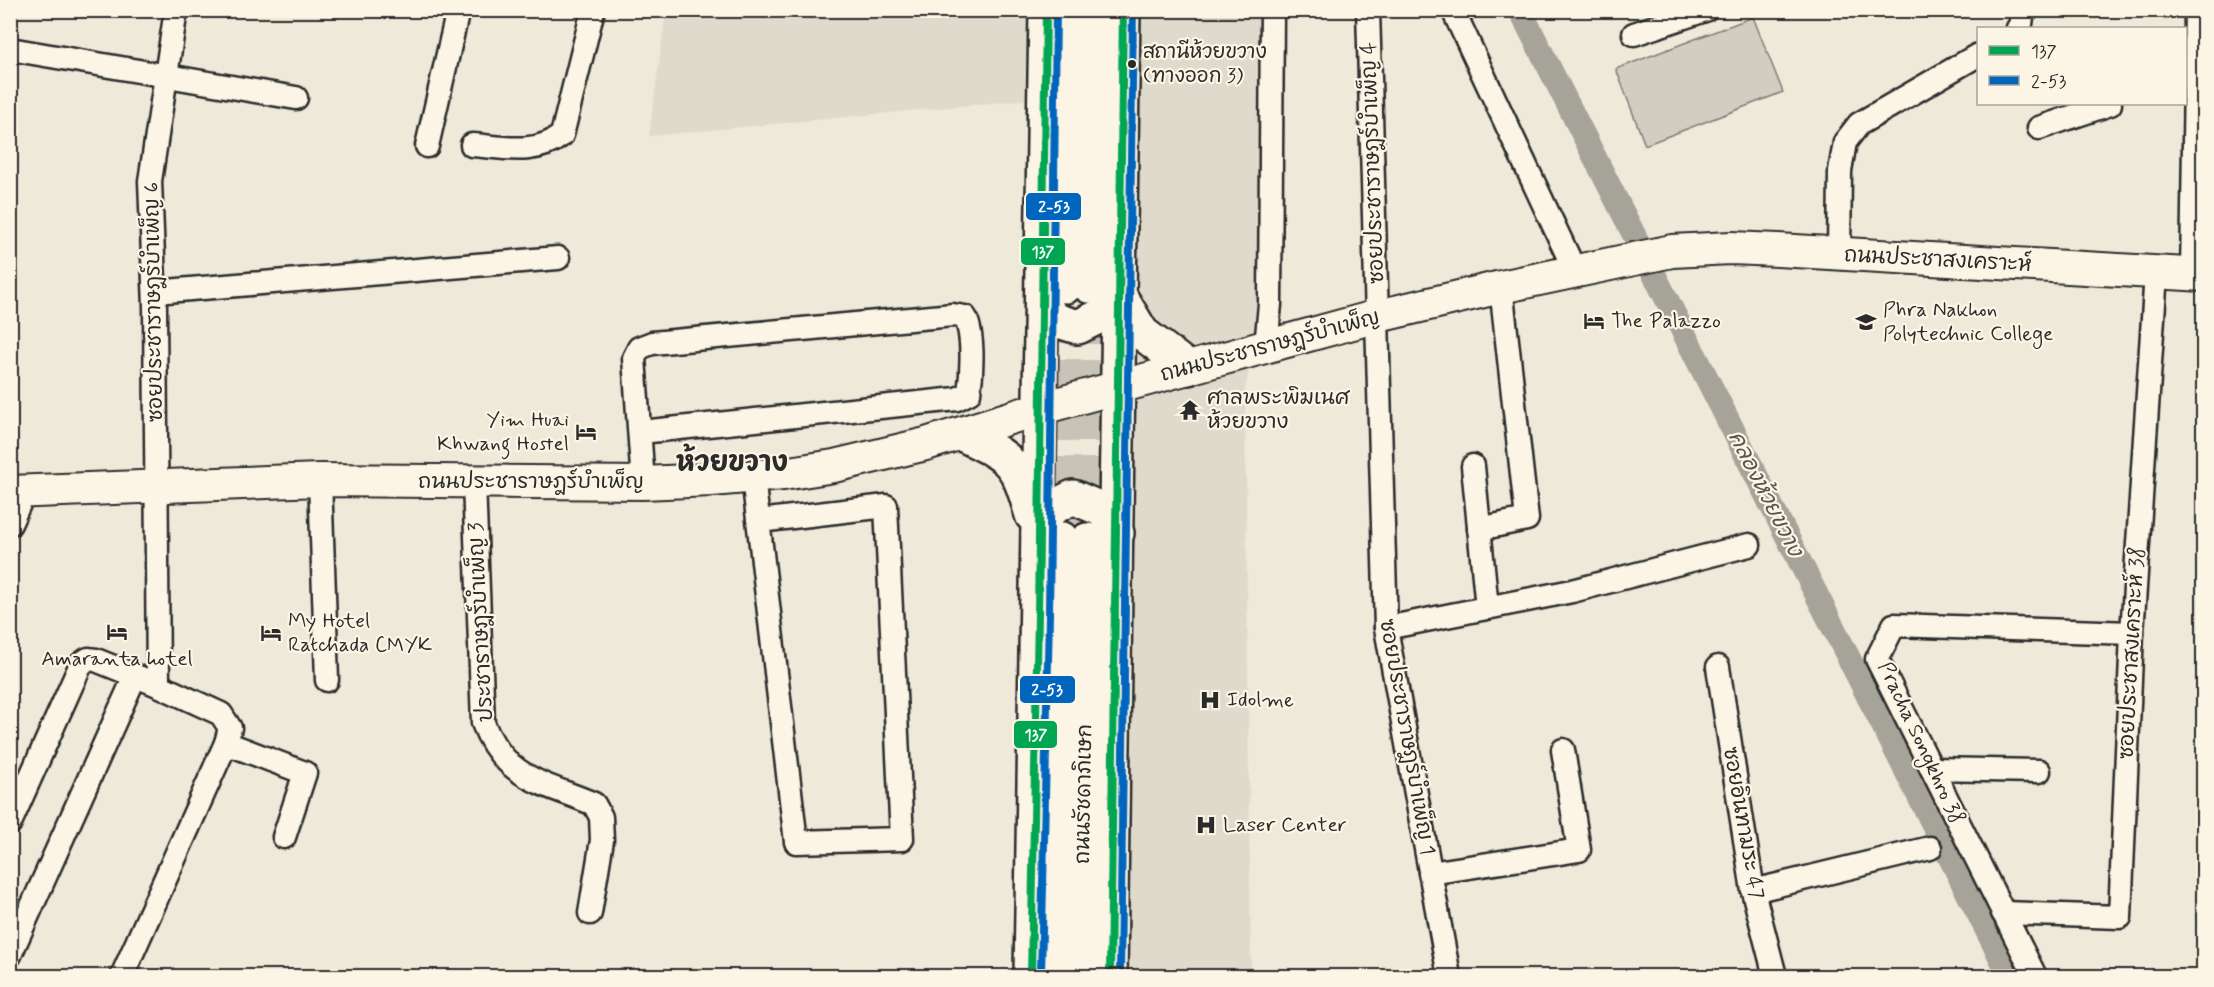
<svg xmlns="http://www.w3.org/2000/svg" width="2214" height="987" viewBox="0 0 2214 987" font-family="Mynerve,'Playpen Sans Thai',sans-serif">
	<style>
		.built { fill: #e0dacc }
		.green { fill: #d2cdc0; stroke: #7e7c76; stroke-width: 1.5 }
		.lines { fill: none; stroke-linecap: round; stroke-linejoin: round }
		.canal { stroke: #a6a399; stroke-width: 24 }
		.primary-tunnel { stroke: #c8c3b7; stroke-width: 33; stroke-dasharray: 33 16; stroke-linecap: butt }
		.street-casing { stroke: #2b2b2b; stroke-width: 27 }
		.secondary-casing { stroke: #2b2b2b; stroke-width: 36 }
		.primary-casing { stroke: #2b2b2b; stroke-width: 38 }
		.street { stroke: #fcf5e5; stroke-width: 22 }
		.secondary { stroke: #fcf5e5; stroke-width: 32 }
		.primary { stroke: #fcf5e5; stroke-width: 33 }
		.bus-1-casing { stroke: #fcf5e5; stroke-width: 12 }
		.bus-2-casing { stroke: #fcf5e5; stroke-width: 12 }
		.bus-1 { stroke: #00a651; stroke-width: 8 }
		.bus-2 { stroke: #0065bd; stroke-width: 8 }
		.bus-dot { fill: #2b2b2b; stroke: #fcf5e5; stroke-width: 2 }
		.labels { text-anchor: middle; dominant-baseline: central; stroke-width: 4.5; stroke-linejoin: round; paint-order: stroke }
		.bus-label { font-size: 20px; fill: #2b2b2b; stroke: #fcf5e5; text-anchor: start }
		.street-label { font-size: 21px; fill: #2b2b2b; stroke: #fcf5e5 }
		.poi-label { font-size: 21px; fill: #2b2b2b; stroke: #fcf5e5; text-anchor: start }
		.water-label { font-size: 22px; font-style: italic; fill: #565552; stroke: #fcf5e5 }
		.district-label { font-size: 27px; font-weight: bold; fill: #2b2b2b; stroke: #fcf5e5 }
		.line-badge { stroke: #fcf5e5; stroke-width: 2 }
		.badge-label { font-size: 16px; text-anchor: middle; font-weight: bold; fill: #fff }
	</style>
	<rect width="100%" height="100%" fill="#efe9da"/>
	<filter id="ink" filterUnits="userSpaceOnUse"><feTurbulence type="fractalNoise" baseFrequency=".0167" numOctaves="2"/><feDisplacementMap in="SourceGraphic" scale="12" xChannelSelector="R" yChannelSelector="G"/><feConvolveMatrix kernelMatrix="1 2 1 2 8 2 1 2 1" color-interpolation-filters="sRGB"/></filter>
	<g filter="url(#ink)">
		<g class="built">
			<polygon points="666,11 1031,11 1032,99 649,136"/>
			<polygon points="1134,11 1279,11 1260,316 1245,390 1251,976 1120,976"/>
		</g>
		<polygon class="green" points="1753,17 1783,92 1645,145 1616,69"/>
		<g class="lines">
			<polyline class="canal" points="1520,10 2010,976"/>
			<g class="primary-tunnel">
				<polyline points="1062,539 1066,286"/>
				<polyline points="1087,540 1089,294"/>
			</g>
			<g class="street-casing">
				<g id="street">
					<polyline points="1368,10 1386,628 1449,976"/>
					<polyline points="1453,10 1575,271"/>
					<polyline points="2018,28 2021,24 2023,10"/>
					<polyline points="1634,34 1705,10"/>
					<polyline points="10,49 296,98"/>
					<polyline points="2039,128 2110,104"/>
					<path d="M472 145C502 147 536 156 562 135L593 10"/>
					<polyline points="427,146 458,10"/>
					<polyline points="1839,254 1840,171 1845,142 1859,124 1978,55"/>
					<polyline points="2192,275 2196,10"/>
					<polyline points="155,292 558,258"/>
					<polyline points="1266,347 1270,304 1272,10"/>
					<path d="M641 432 957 399 969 393C972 373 974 334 965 317L953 315 652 343 639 348 634 358 643 483"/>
					<polyline points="1473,466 1487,608"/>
					<polyline points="753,477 796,842 902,839 886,506 759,521"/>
					<polyline points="320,480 327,680"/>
					<path d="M474 483 483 723C505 780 545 783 594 804L601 817 602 840 590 913"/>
					<polyline points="10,524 25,491"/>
					<polyline points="1479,529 1527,519 1501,287"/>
					<polyline points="1386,628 1572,591 1749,545"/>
					<polyline points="1718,667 1753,891 1775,976"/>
					<polyline points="158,685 155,307 150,181 176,10"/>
					<polyline points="226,743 305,773 284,837"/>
					<polyline points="1932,769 2039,771"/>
					<polyline points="10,823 81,664 88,659 96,660 158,685 221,714 230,728 226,743 122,976"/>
					<polyline points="1430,873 1579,850 1563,750"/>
					<polyline points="1753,891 1930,848"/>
					<polyline points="2003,913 2120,917 2132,633 2156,273"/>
					<polyline points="10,955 135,676"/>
					<polyline points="2035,976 1877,659 1894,625 2132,633"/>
				</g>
			</g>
			<g class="secondary-casing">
				<polyline id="secondary" points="10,492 320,480 643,483 711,480 783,474 834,466 926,444 1042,408 1378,316 1501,287 1672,251 1731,248 1778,250 2204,275"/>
			</g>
			<g class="primary-casing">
				<g id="primary">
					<polyline points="1066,286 1070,10"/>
					<polyline points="1089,286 1093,10"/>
					<polyline points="1118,293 1142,333 1188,368"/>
					<polyline points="1042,299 1052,319 1078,327 1104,314 1118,293"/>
					<path d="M962 434C1013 459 1016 460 1032 515"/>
					<polyline points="1038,534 1050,509 1073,497 1103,510 1117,533"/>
					<path d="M1031 976C1039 655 1042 333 1046 10"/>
					<polyline points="1057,976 1062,539"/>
					<polyline points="1081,976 1087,540"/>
					<path d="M1110 976C1115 654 1117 332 1123 10"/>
				</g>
			</g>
			<use href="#street" class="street"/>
			<use href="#secondary" class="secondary"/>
			<use href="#primary" class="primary"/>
			<g class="bus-1-casing">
				<g id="bus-1">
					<polyline points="1031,976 1038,614 1046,10"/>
					<polyline points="1110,976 1123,10"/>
				</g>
			</g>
			<g class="bus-2-casing">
				<g id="bus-2">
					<polyline points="1041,976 1049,615 1056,10"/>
					<polyline points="1120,976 1133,10"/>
				</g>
			</g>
			<use href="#bus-1" class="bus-1"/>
			<use href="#bus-2" class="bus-2"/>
		</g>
	</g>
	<defs>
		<g id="hotel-bare" transform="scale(1.62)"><path d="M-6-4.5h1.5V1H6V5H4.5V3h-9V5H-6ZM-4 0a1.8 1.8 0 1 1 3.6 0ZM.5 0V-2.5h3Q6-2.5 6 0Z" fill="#2b2b2b" stroke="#fcf5e5" stroke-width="2.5" paint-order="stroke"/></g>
		<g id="university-bare" transform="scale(1.62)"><path d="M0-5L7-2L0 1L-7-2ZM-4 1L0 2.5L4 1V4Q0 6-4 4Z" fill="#2b2b2b" stroke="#fcf5e5" stroke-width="2.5" paint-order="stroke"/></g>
		<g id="temple-bare" transform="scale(1.62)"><path d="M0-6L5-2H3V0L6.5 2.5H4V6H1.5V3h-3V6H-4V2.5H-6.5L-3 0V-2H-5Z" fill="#2b2b2b" stroke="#fcf5e5" stroke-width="2.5" paint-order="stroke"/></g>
		<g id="hospital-bare" transform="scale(1.62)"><path d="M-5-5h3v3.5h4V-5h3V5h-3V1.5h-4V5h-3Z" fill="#2b2b2b" stroke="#fcf5e5" stroke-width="2.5" paint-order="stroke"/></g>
	</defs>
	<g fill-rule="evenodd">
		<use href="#hotel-bare" x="1594" y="321"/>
		<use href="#university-bare" x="1866" y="322"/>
		<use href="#temple-bare" x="1190" y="410"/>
		<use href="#hotel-bare" x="586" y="432"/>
		<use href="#hotel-bare" x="117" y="632"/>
		<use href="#hotel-bare" x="271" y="633"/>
		<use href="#hospital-bare" x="1210" y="700"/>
		<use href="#hospital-bare" x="1206" y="825"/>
	</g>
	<circle class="bus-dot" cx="1132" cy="64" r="5"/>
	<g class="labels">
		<g class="bus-label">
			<text x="1143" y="52">สถานีห้วยขวาง<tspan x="1143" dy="24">(ทางออก 3)</tspan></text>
		</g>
		<g class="street-label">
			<text transform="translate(1373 163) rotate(-92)">ซอยประชาราษฎร์บำเพ็ญ 4</text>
			<text transform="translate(1938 260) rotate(3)">ถนนประชาสงเคราะห์</text>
			<text transform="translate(154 302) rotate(-91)">ซอยประชาราษฎร์บำเพ็ญ 6</text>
			<text transform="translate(1270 346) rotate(-15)">ถนนประชาราษฎร์บำเพ็ญ</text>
			<text x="531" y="482">ถนนประชาราษฎร์บำเพ็ญ</text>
			<text transform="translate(481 622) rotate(-93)">ประชาราษฎร์บำเพ็ญ 3</text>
			<text transform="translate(2132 653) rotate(-87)">ซอยประชาสงเคราะห์ 38</text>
			<text transform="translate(1407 737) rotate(80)">ซอยประชาราษฎร์บำเพ็ญ 1</text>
			<text transform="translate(1921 743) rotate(65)">Pracha Songkhro 38</text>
			<text transform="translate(1084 794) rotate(-89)">ถนนรัชดาภิเษก</text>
			<text transform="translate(1743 823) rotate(80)">ซอยอินทามระ 47</text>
		</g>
		<g class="poi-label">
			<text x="1883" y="310">Phra Nakhon<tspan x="1883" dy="24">Polytechnic College</tspan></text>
			<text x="1611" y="321">The Palazzo</text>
			<text x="1207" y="398">ศาลพระพิฆเนศ<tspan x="1207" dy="24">ห้วยขวาง</tspan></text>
			<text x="569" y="420" text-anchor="end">Yim Huai<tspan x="569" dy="24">Khwang Hostel</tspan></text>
			<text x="288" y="621">My Hotel<tspan x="288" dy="24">Ratchada CMYK</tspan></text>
			<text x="117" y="659" text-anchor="middle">Amaranta hotel</text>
			<text x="1227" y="700">Idolme</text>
			<text x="1223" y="825">Laser Center</text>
		</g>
		<g class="water-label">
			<text transform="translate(1765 494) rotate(63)">คลองห้วยขวาง</text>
		</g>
		<g class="district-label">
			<text x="732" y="463">ห้วยขวาง</text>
		</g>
	</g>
	<g class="line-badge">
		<rect x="1025" y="192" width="57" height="29" rx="6" fill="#0065bd"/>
		<rect x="1020" y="237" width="46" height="29" rx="6" fill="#00a651"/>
		<rect x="1019" y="675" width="57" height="29" rx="6" fill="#0065bd"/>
		<rect x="1013" y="720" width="45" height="29" rx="6" fill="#00a651"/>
	</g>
	<g class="badge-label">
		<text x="1054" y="212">2-53</text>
		<text x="1043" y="257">137</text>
		<text x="1047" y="695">2-53</text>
		<text x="1036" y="740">137</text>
	</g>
	<rect width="2214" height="987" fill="none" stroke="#fcf5e5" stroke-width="36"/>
	<rect x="18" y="18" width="2178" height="951" fill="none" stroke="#2b2b2b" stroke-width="2" filter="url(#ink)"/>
	<rect x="1977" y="27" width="210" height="78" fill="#fcf5e5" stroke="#a8a49b" stroke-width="1.5"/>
	<rect x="1989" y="46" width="30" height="9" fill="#00a651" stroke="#a8a49b" stroke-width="1.5"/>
	<text x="2031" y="57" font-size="18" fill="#2b2b2b">137</text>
	<rect x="1989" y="76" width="30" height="9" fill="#0065bd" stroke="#a8a49b" stroke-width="1.5"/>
	<text x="2031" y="87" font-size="18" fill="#2b2b2b">2-53</text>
</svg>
